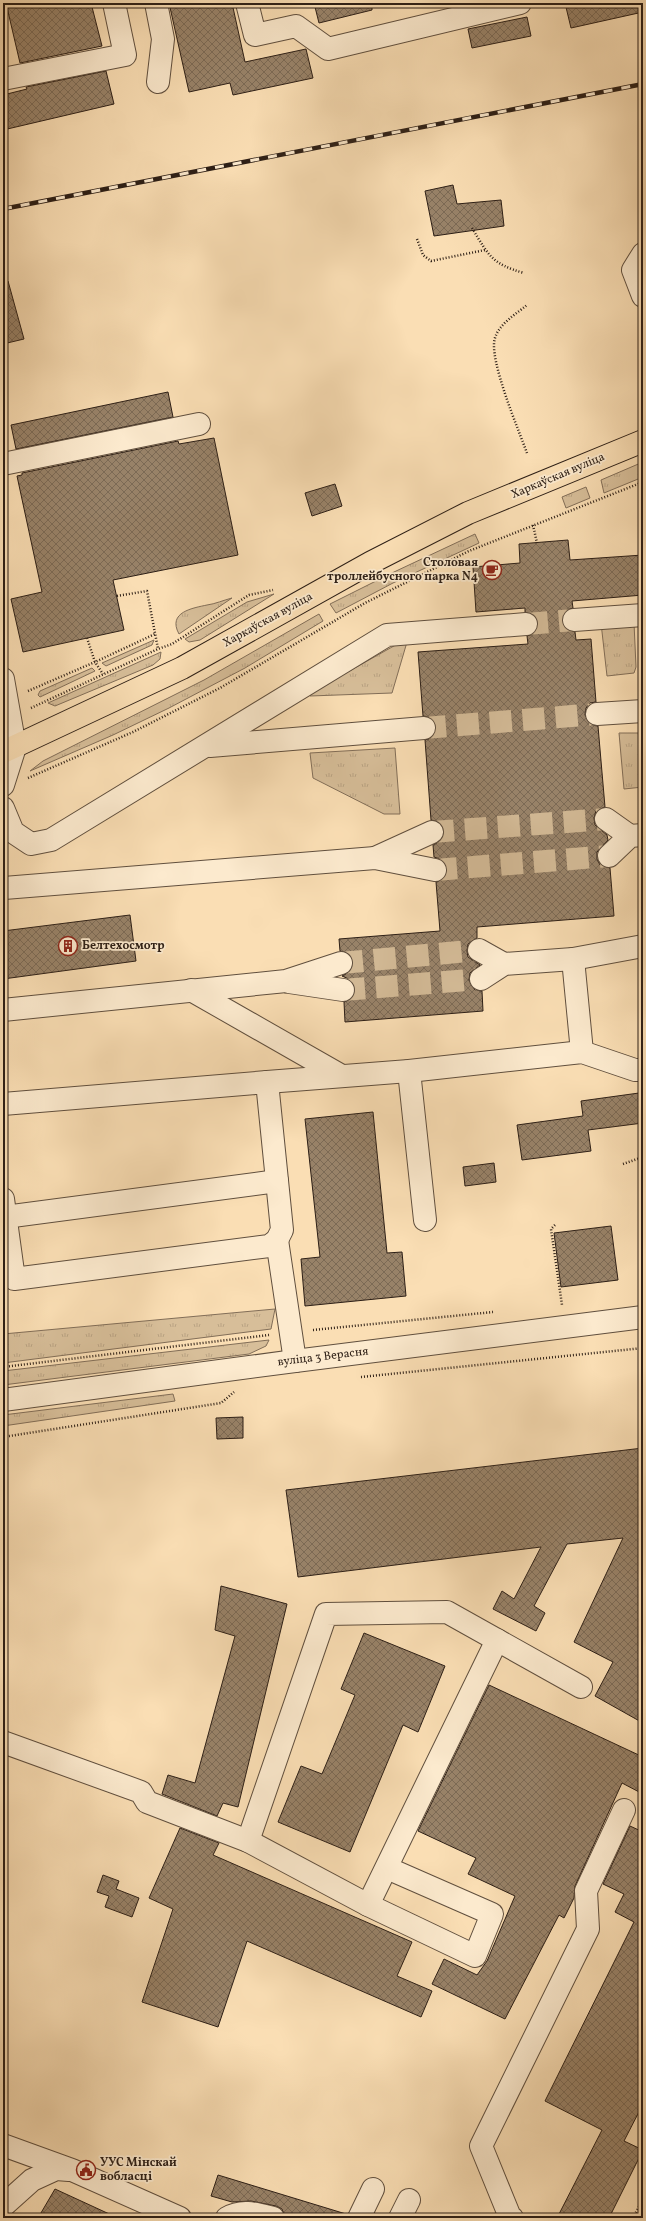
<svg xmlns="http://www.w3.org/2000/svg" width="646" height="2221" viewBox="0 0 646 2221" font-family="Vollkorn,serif">
	<style>
		.grass { fill: url(#grass-tufts); stroke: #826e58 }
		.building { fill: url(#building-cross-hatch); stroke: #2d1f16 }
		.lines { fill: none; stroke-linecap: round; stroke-linejoin: round }
		.minor-tunnel { stroke: #d1b894; stroke-width: 22; stroke-dasharray: 22 11; stroke-linecap: butt }
		.minor-casing { stroke: #604f3e; stroke-width: 24 }
		.major-casing { stroke: #2d1f16; stroke-width: 24 }
		.path { stroke: #2d1f16; stroke-width: 2.5; stroke-dasharray: 1 2; stroke-linecap: butt }
		.minor { stroke: #fceace; stroke-width: 22 }
		.major { stroke: #fadeb4; stroke-width: 22 }
		.rail-casing { stroke: #2d1f16; stroke-width: 4.5 }
		.rail { stroke: #fceace; stroke-width: 3; stroke-dasharray: 9; stroke-linecap: butt }
		.labels { text-anchor: middle; dominant-baseline: central; stroke-width: 3.5; stroke-linejoin: round; paint-order: stroke }
		.street-label { font-size: 12px; fill: #2d1f16; stroke: #fceace }
		.poi-label { font-size: 12px; font-weight: bold; fill: #2d1f16; stroke: #fceace; text-anchor: start }
	</style>
	<defs>
		<pattern id="grass-tufts" width="24" height="20" patternUnits="userSpaceOnUse"><rect width="24" height="20" fill="#d7be99"/><path d="M3 7l-1-3M5 7V3M7 7l1-3M15 17l-1-3M17 17v-4M19 17l1-3" fill="none" stroke="#b9a383"/></pattern>
		<pattern id="building-cross-hatch" width="8" height="8" patternUnits="userSpaceOnUse"><rect width="8" height="8" fill="#988268"/><path d="M0 0l8 8M0 8l8-8" fill="none" stroke="#7c6a55"/></pattern>
	</defs>
	<rect width="100%" height="100%" fill="#fadeb4"/>
	<filter id="stains"><feTurbulence type="fractalNoise" baseFrequency=".005" numOctaves="4"/><feColorMatrix values="0 0 0 0 .2 0 0 0 0 .09 0 0 0 0 .02 0 0 0 .5 -.17"/></filter>
	<radialGradient id="worn" r=".72"><stop offset=".6" stop-color="#630" stop-opacity="0"/><stop offset="1" stop-color="#630" stop-opacity=".3"/></radialGradient>
	<g class="grass">
		<polygon points="643,462 643,477 604,493 601,480"/>
		<polygon points="586,487 590,498 566,508 562,497"/>
		<polygon points="475,534 479,543 393,583 336,613 330,604 394,572"/>
		<polygon points="274,594 200,640 189,642 185,639 247,602"/>
		<path d="M232 598 179 634C167 612 193 608 207 605 215 604 224 600 232 598Z"/>
		<polygon points="319,614 323,621 245,668 169,708 113,735 30,771 43,761 204,680"/>
		<polygon points="601,623 634,623 636,667 634,673 607,676"/>
		<polygon points="154,640 152,645 106,666 102,663"/>
		<polygon points="401,642 407,642 392,693 310,696 310,693"/>
		<polygon points="161,652 160,659 153,665 55,706 48,703"/>
		<polygon points="92,668 95,671 40,697 38,695 40,691"/>
		<polygon points="619,733 643,733 643,787 624,789"/>
		<polygon points="395,748 400,814 384,814 313,778 310,753"/>
		<polygon points="275,1309 271,1329 3,1363 3,1334"/>
		<polygon points="269,1340 266,1346 249,1354 3,1385 3,1371"/>
		<polygon points="173,1394 175,1401 3,1426 3,1415"/>
	</g>
	<g class="building">
		<polygon points="6,3 91,3 102,46 20,63"/>
		<polygon points="169,3 232,3 245,62 306,49 313,78 233,95 230,83 189,92"/>
		<polygon points="314,3 372,3 372,10 319,23"/>
		<polygon points="565,3 643,3 643,12 571,28"/>
		<polygon points="527,17 531,36 472,48 468,29"/>
		<polygon points="106,71 114,104 3,130 3,95 27,89 26,87"/>
		<polygon points="453,185 457,204 501,200 504,226 434,236 425,191"/>
		<polygon points="8,281 24,339 3,344 3,282"/>
		<polygon points="168,392 173,417 16,449 11,425"/>
		<polygon points="214,438 238,555 113,580 124,630 23,652 11,599 42,592 17,476 22,475 22,473 178,441 179,444"/>
		<polygon points="335,484 342,506 312,516 305,493"/>
		<polygon points="568,540 570,560 643,555 643,595 572,601 573,608 567,610 562,621 564,627 575,632 576,640 591,639 596,702 590,703 586,708 585,715 591,725 598,726 605,807 596,811 594,818 595,825 607,835 608,840 597,852 597,859 600,865 610,868 614,916 477,927 477,938 468,944 467,951 468,957 480,965 470,973 469,980 475,990 482,991 483,1011 345,1022 344,1002 353,998 355,991 351,980 342,976 351,971 353,960 349,953 340,951 339,939 440,931 436,882 445,878 447,866 443,860 434,857 433,845 442,840 444,833 440,822 431,820 425,740 431,738 436,727 434,721 429,717 423,716 418,652 528,644 527,636 533,634 538,623 536,617 525,612 525,608 476,612 473,567 520,563 519,544"/>
		<polygon points="130,915 136,961 3,979 3,931"/>
		<polygon points="639,1093 643,1123 588,1130 591,1151 522,1160 517,1125 583,1116 581,1101"/>
		<polygon points="373,1112 387,1253 402,1252 406,1296 305,1306 301,1259 320,1257 305,1119"/>
		<polygon points="494,1163 496,1182 465,1186 463,1167"/>
		<polygon points="611,1226 618,1280 561,1287 554,1233"/>
		<polygon points="243,1417 243,1438 217,1439 216,1418"/>
		<polygon points="643,1448 643,1723 595,1696 613,1662 574,1642 623,1538 567,1544 534,1606 545,1613 536,1631 493,1609 502,1591 514,1599 541,1547 298,1577 286,1490"/>
		<polygon points="221,1586 287,1604 238,1807 223,1803 217,1816 162,1794 168,1775 195,1783 235,1636 215,1630"/>
		<polygon points="364,1633 445,1666 418,1732 403,1725 350,1852 278,1822 301,1766 322,1774 355,1695 341,1689"/>
		<polygon points="489,1685 643,1757 643,1794 622,1783 575,1886 574,1898 564,1918 559,1915 505,2019 432,1984 444,1959 477,1975 487,1961 515,1896 468,1874 476,1858 418,1831"/>
		<polygon points="630,1826 643,1832 643,2104 624,2141 643,2150 609,2218 557,2218 602,2130 545,2101 634,1922 615,1912 624,1894 603,1884"/>
		<polygon points="180,1828 219,1843 213,1855 412,1942 397,1976 432,1991 421,2017 247,1941 218,2027 142,2002 173,1909 149,1898"/>
		<polygon points="103,1875 119,1881 116,1889 139,1898 132,1917 105,1907 109,1896 97,1892"/>
		<polygon points="218,2175 346,2214 345,2218 285,2218 282,2209 276,2206 251,2201 232,2202 211,2196"/>
		<polygon points="55,2189 118,2218 38,2218"/>
	</g>
	<g class="lines">
		<g class="minor-tunnel">
			<polyline points="526,624 574,620"/>
			<polyline points="424,728 597,714"/>
			<polyline points="432,832 606,819"/>
			<polyline points="435,870 609,856"/>
			<polyline points="341,963 479,950"/>
			<polyline points="343,990 481,979"/>
		</g>
		<g class="minor-casing">
			<g id="minor">
				<polyline points="156,3 163,39 158,82"/>
				<polyline points="247,3 255,35 296,26 328,49 520,3"/>
				<polyline points="3,79 125,55 114,3"/>
				<polyline points="643,254 633,270 643,296"/>
				<polyline points="3,464 199,424"/>
				<polyline points="574,620 643,615"/>
				<polyline points="3,679 15,747 3,785"/>
				<polyline points="597,714 643,711"/>
				<polyline points="210,746 424,728"/>
				<polyline points="3,808 13,832 31,844 51,840 387,635 526,624"/>
				<polyline points="606,819 630,836"/>
				<polyline points="609,856 630,836 643,835"/>
				<polyline points="375,858 432,832"/>
				<polyline points="4,888 375,858 435,870"/>
				<polyline points="479,950 504,964"/>
				<polyline points="481,979 504,964 573,959"/>
				<polyline points="289,982 343,990"/>
				<polyline points="191,990 340,1075"/>
				<polyline points="3,1010 286,981 341,963"/>
				<polyline points="582,1052 573,959 643,946"/>
				<polyline points="409,1071 425,1220"/>
				<polyline points="267,1082 409,1071 582,1052 635,1070 643,1070"/>
				<polyline points="3,1104 267,1082 282,1230 277,1240 269,1246 14,1279 3,1199"/>
				<polyline points="5,1217 277,1181"/>
				<polyline points="277,1240 295,1361"/>
				<polyline points="3,1400 295,1361 643,1317"/>
				<polyline points="3,1742 141,1792 147,1802 248,1841 368,1905 497,1640"/>
				<polyline points="248,1841 326,1614 447,1612 581,1687"/>
				<polyline points="368,1905 475,1956 492,1914 387,1868"/>
				<polyline points="3,2145 72,2170 180,2218"/>
				<polyline points="3,2206 32,2180 56,2169 69,2170"/>
				<path d="M227 2218C242 2209 257 2214 273 2218"/>
				<polyline points="359,2218 373,2189"/>
				<polyline points="400,2218 409,2200"/>
				<polyline points="512,2218 510,2217 481,2146 588,1929 586,1891 624,1810"/>
			</g>
		</g>
		<g class="major-casing">
			<polyline id="major" points="3,752 182,668 370,563 468,513 643,441"/>
		</g>
		<g class="path">
			<path d="M472 228C489 256 492 264 524 273"/>
			<polyline points="417,239 423,255 431,261 485,250"/>
			<path d="M527 453C519 431 488 358 495 338 499 324 516 314 527 305"/>
			<polyline points="533,525 537,543"/>
			<polyline points="117,596 147,591 158,649"/>
			<polyline points="87,638 95,662 155,634"/>
			<polyline points="28,691 95,662 103,674"/>
			<polyline points="31,708 158,649 172,644 249,595 273,590"/>
			<polyline points="28,778 133,732 220,688 365,603 469,551 643,482"/>
			<polyline points="623,1164 643,1157"/>
			<polyline points="555,1225 551,1229 562,1305"/>
			<polyline points="313,1330 493,1312"/>
			<polyline points="3,1367 269,1335"/>
			<polyline points="361,1377 643,1348"/>
			<polyline points="3,1437 221,1403 234,1392"/>
			<polyline points="633,2218 643,2199"/>
		</g>
		<use href="#minor" class="minor"/>
		<use href="#major" class="major"/>
		<g class="rail-casing">
			<polyline id="rail" points="3,209 643,84"/>
		</g>
		<use href="#rail" class="rail"/>
	</g>
	<defs>
		<g id="cafe-ring" transform="scale(1)"><circle r="9.5" fill="#fceace" stroke="#8f2418" stroke-width="1.5"/><path d="M-5.5-4.5H6V0H3Q3 3.5 0 3.5H-2.5Q-5.5 3.5-5.5 0ZM3-3.2v2h1.7v-2ZM-6 4.5H4V6H-6Z" fill="#8f2418"/></g>
		<g id="building-ring" transform="scale(1)"><circle r="9.5" fill="#fceace" stroke="#8f2418" stroke-width="1.5"/><path d="M-4-6H4V6H1V3H-1V6H-4ZM-2.5-4.3h1.7v1.8h-1.7ZM.8-4.3h1.7v1.8H.8ZM-2.5-1h1.7V.8h-1.7ZM.8-1h1.7V.8H.8Z" fill="#8f2418"/></g>
		<g id="civic-ring" transform="scale(1)"><circle r="9.5" fill="#fceace" stroke="#8f2418" stroke-width="1.5"/><path d="M-.6-6.5H3V-4.5H.6V-3L4-1V1h2V6H-6V1h2V-1L-.6-3ZM-1.2 2.5V6h2.4V2.5Z" fill="#8f2418"/></g>
	</defs>
	<g fill-rule="evenodd">
		<use href="#cafe-ring" x="492" y="570"/>
		<use href="#building-ring" x="68" y="946"/>
		<use href="#civic-ring" x="86" y="2170"/>
	</g>
	<g class="labels">
		<g class="street-label">
			<text transform="translate(558 476) rotate(-23)">Харкаўская вуліца</text>
			<text transform="translate(268 620) rotate(-29)">Харкаўская вуліца</text>
			<text transform="translate(323 1357) rotate(-7)">вуліца 3 Верасня</text>
		</g>
		<g class="poi-label">
			<text x="478" y="563" text-anchor="end">Столовая<tspan x="478" dy="14">троллейбусного парка N4</tspan></text>
			<text x="82" y="946">Белтехосмотр</text>
			<text x="100" y="2163">УУС Мінскай<tspan x="100" dy="14">вобласці</tspan></text>
		</g>
	</g>
	<rect width="646" height="2221" fill="none" stroke="#fadeb4" stroke-width="16"/>
	<rect x="4" y="4" width="638" height="2213" fill="none" stroke="#2d1f16" stroke-width="2"/>
	<rect x="8" y="8" width="630" height="2205" fill="none" stroke="#2d1f16"/>
	<rect width="100%" height="100%" filter="url(#stains)"/>
	<rect width="100%" height="100%" fill="url(#worn)"/>
</svg>
